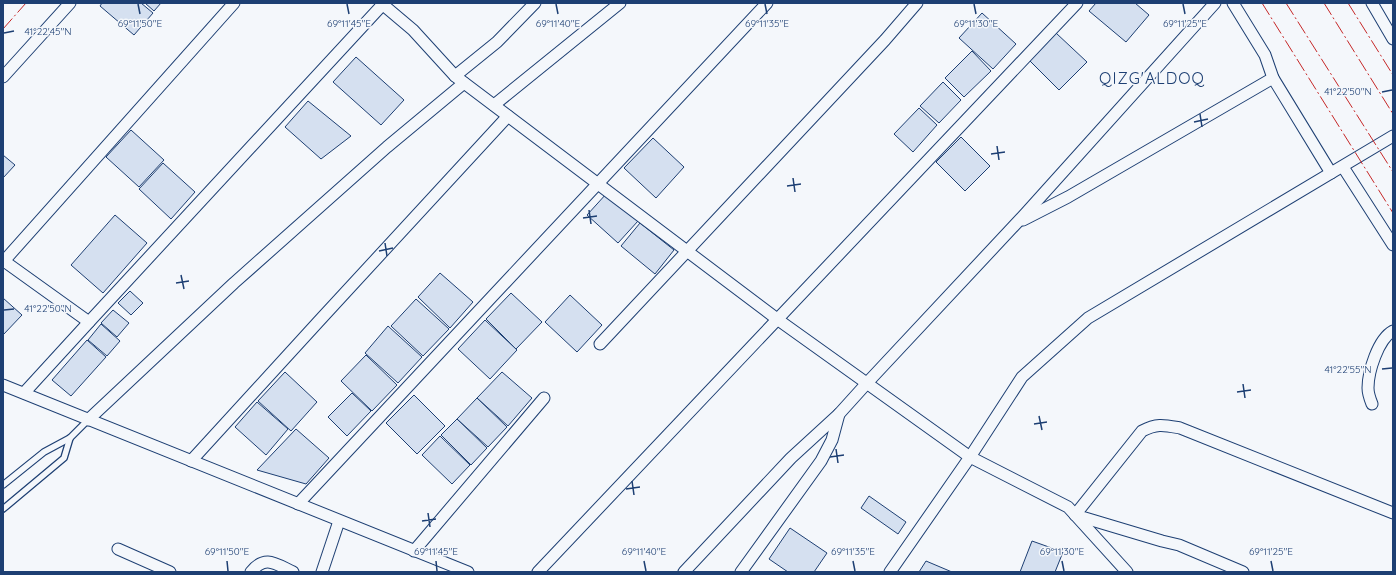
<svg xmlns="http://www.w3.org/2000/svg" width="1396" height="575" viewBox="0 0 1396 575" font-family="Quicksand,sans-serif">
	<style>
		.building { fill: #d5e0f0; stroke: #1d3f73 }
		.lines { fill: none; stroke-linecap: round; stroke-linejoin: round }
		.lane-casing { stroke: #1d3f73; stroke-width: 8 }
		.street-casing { stroke: #1d3f73; stroke-width: 13 }
		.lane { stroke: #f4f7fb; stroke-width: 5.5 }
		.street { stroke: #f4f7fb; stroke-width: 11 }
		.power { stroke: #c62828; stroke-width: 1; stroke-dasharray: 14 3 2 3; stroke-linecap: butt }
		.ticks { fill: none; stroke: #1d3f73; stroke-width: 1.5 }
		.labels { text-anchor: middle; dominant-baseline: central; stroke-width: 3; stroke-linejoin: round; paint-order: stroke }
		.quarter-label { font-size: 16px; letter-spacing: 1px; fill: #1d3f73; stroke: #f4f7fb }
		.ticks-label { font-size: 10px; text-anchor: middle; fill: #1d3f73; stroke: #f4f7fb; stroke-width: 3; stroke-linejoin: round; paint-order: stroke }
	</style>
	<rect width="100%" height="100%" fill="#f4f7fb"/>
	<g class="building">
		<polygon points="102,3 141,3 153,13 134,35 100,6"/>
		<polygon points="145,3 161,3 154,11"/>
		<polygon points="1096,3 1135,3 1149,15 1126,42 1089,11"/>
		<polygon points="982,13 1016,44 993,69 959,38"/>
		<polygon points="1056,33 1087,62 1059,90 1029,60"/>
		<polygon points="972,51 991,71 964,97 945,78"/>
		<polygon points="356,57 404,100 381,125 333,82"/>
		<polygon points="943,82 961,100 939,123 920,106"/>
		<polygon points="308,101 351,136 321,159 285,127"/>
		<polygon points="919,108 937,125 913,152 894,134"/>
		<polygon points="131,130 164,160 139,187 106,157"/>
		<polygon points="961,137 990,166 965,191 936,162"/>
		<polygon points="653,138 684,167 656,198 624,168"/>
		<polygon points="3,155 15,165 3,178"/>
		<polygon points="163,163 195,192 171,219 139,189"/>
		<polygon points="607,193 638,221 618,243 587,215"/>
		<polygon points="115,215 147,243 103,293 71,265"/>
		<polygon points="640,223 674,250 655,274 621,246"/>
		<polygon points="440,273 473,302 450,328 418,297"/>
		<polygon points="130,291 143,303 131,315 118,303"/>
		<polygon points="511,293 542,322 516,349 486,319"/>
		<polygon points="570,295 602,325 577,352 545,322"/>
		<polygon points="3,298 22,315 3,335"/>
		<polygon points="416,299 449,329 423,356 391,326"/>
		<polygon points="113,310 129,323 117,337 101,323"/>
		<polygon points="485,320 517,350 490,379 458,349"/>
		<polygon points="101,324 120,341 107,356 88,340"/>
		<polygon points="388,326 422,357 398,383 365,353"/>
		<polygon points="87,340 106,357 71,396 52,380"/>
		<polygon points="366,355 397,385 372,411 341,381"/>
		<polygon points="285,372 317,402 291,431 258,401"/>
		<polygon points="502,372 532,398 508,426 477,398"/>
		<polygon points="352,393 371,411 347,436 328,417"/>
		<polygon points="414,395 445,426 417,454 386,423"/>
		<polygon points="477,398 507,427 488,447 457,419"/>
		<polygon points="257,402 288,429 266,455 235,427"/>
		<polygon points="457,419 487,448 471,465 441,435"/>
		<polygon points="296,429 329,458 306,484 257,470"/>
		<polygon points="440,436 470,465 452,484 422,455"/>
		<polygon points="869,496 906,522 898,534 861,508"/>
		<polygon points="790,528 827,553 814,572 788,572 769,559"/>
		<polygon points="1032,541 1063,552 1055,572 1020,572"/>
		<polygon points="926,561 952,572 919,572"/>
	</g>
	<g class="lines">
		<g class="lane-casing">
			<g id="lane">
				<polyline points="3,485 44,452 70,438 88,420"/>
				<polyline points="3,509 64,458 70,438"/>
			</g>
		</g>
		<g class="street-casing">
			<g id="street">
				<polyline points="381,3 413,30 455,76 777,319 970,457 1068,507 1127,572"/>
				<polyline points="1233,3 1265,55 1273,78"/>
				<polyline points="1372,3 1393,39"/>
				<polyline points="455,76 497,42 535,3"/>
				<polyline points="3,77 70,3"/>
				<polyline points="494,105 620,3"/>
				<polyline points="1343,167 1393,245"/>
				<polyline points="1023,220 1068,197 1273,78 1331,173"/>
				<polyline points="4,261 234,3"/>
				<polyline points="3,262 4,261 89,322 384,3"/>
				<polyline points="600,344 885,40 917,3"/>
				<polyline points="3,385 468,572"/>
				<polyline points="24,393 89,322"/>
				<path d="M1372 404C1370 399 1368 393 1368 388 1368 372 1378 339 1393 331"/>
				<polyline points="88,420 234,283 387,147 464,83"/>
				<polyline points="191,461 319,321 508,116"/>
				<polyline points="298,504 767,3"/>
				<polyline points="118,549 170,572"/>
				<polyline points="414,551 544,398"/>
				<path d="M251 572C265 554 276 564 293 572"/>
				<polyline points="322,572 339,521"/>
				<polyline points="538,572 1077,3"/>
				<polyline points="684,572 791,458 839,414 867,383 1026,213 1215,3"/>
				<polyline points="741,572 821,461 832,440 839,414"/>
				<polyline points="890,572 970,457 1022,377 1088,318 1393,136"/>
				<path d="M1243 572 1179 545 1162 541 1075 515 1142 431C1157 423 1164 425 1180 428L1393 513"/>
			</g>
		</g>
		<use href="#lane" class="lane"/>
		<use href="#street" class="street"/>
		<g class="power">
			<polyline points="1262,3 1393,213"/>
			<polyline points="1286,3 1393,172"/>
			<polyline points="1324,3 1393,114"/>
			<polyline points="1348,3 1393,75"/>
			<polyline points="3,29 26,3"/>
		</g>
	</g>
	<path class="ticks" d="M138 4 140 14M347 4 349 14M556 4 558 14M765 4 767 14M974 4 976 14M1183 4 1185 14M4 33 14 31M1382 92 1392 90M1200 114 1202 127M1194 122 1208 119M997 146 999 160M991 154 1005 152M793 178 795 192M787 186 801 184M589 210 591 224M583 218 597 216M385 243 387 256M379 251 393 248M181 275 184 289M176 283 189 281M4 310 14 309M1382 369 1392 368M1243 384 1245 398M1237 392 1251 390M1039 416 1042 430M1034 424 1047 422M836 449 838 463M830 457 844 455M632 481 634 495M626 489 640 487M428 513 430 527M422 521 436 519M227 561 228 571M436 561 437 571M644 561 646 571M853 561 855 571M1062 561 1064 571M1271 561 1273 571"/>
	<g class="labels">
		<g class="quarter-label">
			<text x="1152" y="78">QIZG'ALDOQ</text>
		</g>
	</g>
	<g class="ticks-label">
		<text x="140" y="27">69°11'50"E</text>
		<text x="349" y="27">69°11'45"E</text>
		<text x="558" y="27">69°11'40"E</text>
		<text x="767" y="27">69°11'35"E</text>
		<text x="976" y="27">69°11'30"E</text>
		<text x="1185" y="27">69°11'25"E</text>
		<text x="48" y="35">41°22'45"N</text>
		<text x="1348" y="95">41°22'50"N</text>
		<text x="48" y="312">41°22'50"N</text>
		<text x="1348" y="373">41°22'55"N</text>
		<text x="227" y="555">69°11'50"E</text>
		<text x="436" y="555">69°11'45"E</text>
		<text x="644" y="555">69°11'40"E</text>
		<text x="853" y="555">69°11'35"E</text>
		<text x="1062" y="555">69°11'30"E</text>
		<text x="1271" y="555">69°11'25"E</text>
	</g>
	<rect width="1396" height="575" fill="none" stroke="#1d3f73" stroke-width="8"/>
</svg>
